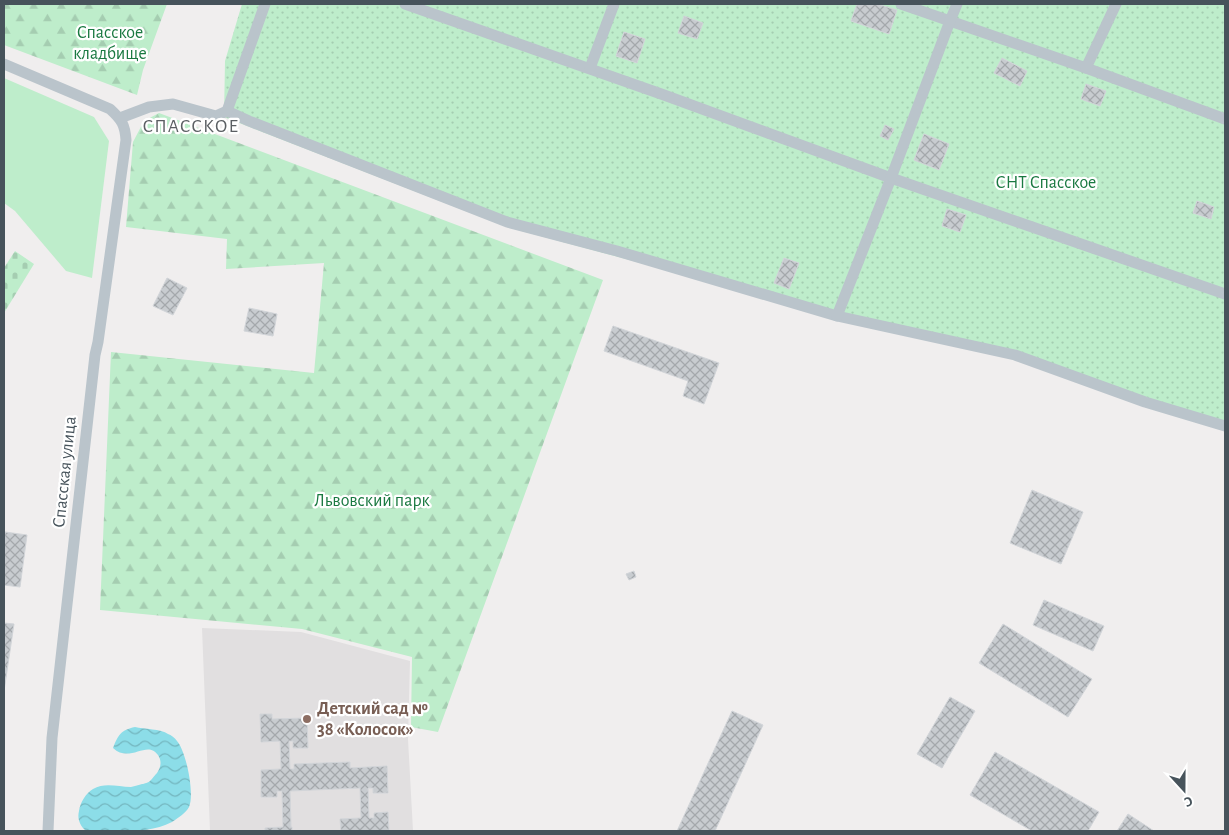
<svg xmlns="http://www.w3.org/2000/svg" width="1229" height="835" viewBox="0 0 1229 835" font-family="'Alegreya Sans',sans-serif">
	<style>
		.education { fill: #e1dfe0 }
		.green { fill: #beedcb }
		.forest { fill: url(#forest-firs) }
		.cemetery { fill: url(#cemetery-stones) }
		.garden { fill: url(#garden-dots) }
		.water { fill: url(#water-waves) }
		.building { fill: url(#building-cross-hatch); stroke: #d2d5d9 }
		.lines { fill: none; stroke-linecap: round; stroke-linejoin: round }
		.minor { stroke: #bac4cb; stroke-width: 11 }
		.education-dot { fill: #8d6e63; stroke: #fff; stroke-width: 2 }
		.labels { text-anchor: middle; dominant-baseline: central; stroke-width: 4.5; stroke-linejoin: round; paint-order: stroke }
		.park-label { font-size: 18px; fill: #1a7941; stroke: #fff }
		.street-label { font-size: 18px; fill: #47535b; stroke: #fff }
		.education-label { font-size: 18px; font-weight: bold; fill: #785e54; stroke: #fff; text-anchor: start }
		.neighbourhood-label { font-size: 19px; letter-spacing: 1px; fill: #5b5f63; stroke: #fff }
	</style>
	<defs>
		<pattern id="forest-firs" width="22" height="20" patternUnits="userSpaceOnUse" patternTransform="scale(1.25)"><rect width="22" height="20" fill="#beedcb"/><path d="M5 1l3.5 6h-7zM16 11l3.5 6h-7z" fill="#a5cdb1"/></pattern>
		<pattern id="cemetery-stones" width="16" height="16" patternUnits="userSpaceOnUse" patternTransform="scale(1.25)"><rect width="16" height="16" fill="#beedcb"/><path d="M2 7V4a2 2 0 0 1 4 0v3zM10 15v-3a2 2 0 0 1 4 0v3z" fill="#a5cdb1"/></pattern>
		<pattern id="garden-dots" width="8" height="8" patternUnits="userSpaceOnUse" patternTransform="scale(1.25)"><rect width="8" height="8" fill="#beedcb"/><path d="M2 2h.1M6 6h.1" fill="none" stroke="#a5cdb1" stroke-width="1.8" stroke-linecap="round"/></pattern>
		<pattern id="water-waves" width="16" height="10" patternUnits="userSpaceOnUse" patternTransform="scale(1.25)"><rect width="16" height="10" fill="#8cdde8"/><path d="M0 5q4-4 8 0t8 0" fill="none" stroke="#74b6bf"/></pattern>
		<pattern id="building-cross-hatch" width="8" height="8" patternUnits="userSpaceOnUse" patternTransform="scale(1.25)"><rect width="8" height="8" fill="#c8ccd0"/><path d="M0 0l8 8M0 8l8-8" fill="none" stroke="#a4a8ac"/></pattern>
	</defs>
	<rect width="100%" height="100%" fill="#f0eeee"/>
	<polygon class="education" points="202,628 301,632 410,661 408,739 413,831 210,831"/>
	<polygon class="green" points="4,78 94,117 109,141 92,278 66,271 15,211 4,203"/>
	<g class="forest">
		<polygon points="4,4 167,4 143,70 137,95 4,45"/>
		<polygon points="159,113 603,280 438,732 411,727 412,657 302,629 100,610 111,352 314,373 324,263 226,269 227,239 126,227 133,142 144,121"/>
	</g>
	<polygon class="cemetery" points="15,251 34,264 4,313 4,268"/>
	<polygon class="garden" points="242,4 1225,4 1225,422 903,327 648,265 507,227 224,117 225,61"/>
	<path class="water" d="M135 727C144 729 161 729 168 734 171 735 175 738 177 741 186 751 195 794 189 807 186 813 178 818 172 822 146 835 115 831 86 831 80 826 77 819 79 811 80 803 86 793 93 789 105 782 118 787 131 787 135 786 139 785 142 784 144 784 149 782 150 781 152 779 155 775 157 773 161 767 162 761 158 755 147 739 130 764 113 748 118 735 121 730 135 727Z"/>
	<g class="building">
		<polygon points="857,4 877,4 897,10 889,34 851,21"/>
		<polygon points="684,16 703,23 697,39 678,33"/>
		<polygon points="624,32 645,39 637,63 616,56"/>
		<polygon points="1002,58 1027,71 1020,86 994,73"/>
		<polygon points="1086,84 1106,91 1100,106 1081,99"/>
		<polygon points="885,125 894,129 888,140 880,136"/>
		<polygon points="924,134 949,144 939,170 914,160"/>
		<polygon points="1197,201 1214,207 1211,219 1193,213"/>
		<polygon points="947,209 966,215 960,232 942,226"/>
		<polygon points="784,258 799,263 789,289 774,283"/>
		<polygon points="167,278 187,288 173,315 153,306"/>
		<polygon points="249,308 277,314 273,336 244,331"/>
		<polygon points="613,326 719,363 704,404 683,396 688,381 604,351"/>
		<polygon points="1032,490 1083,512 1061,564 1010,543"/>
		<polygon points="5,532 27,535 20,587 4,585 4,543"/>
		<polygon points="634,571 636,577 629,580 626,574"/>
		<polygon points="1044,600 1104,626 1093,651 1033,625"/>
		<polygon points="4,623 14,624 4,691"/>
		<polygon points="1003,624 1092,679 1068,717 979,663"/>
		<polygon points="950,697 975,711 942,768 917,754"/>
		<polygon points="732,711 763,725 715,831 677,831"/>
		<polygon points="260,714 272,714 272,719 307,718 308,748 293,748 293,741 289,741 290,769 294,769 294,764 350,762 350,768 387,766 388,793 373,793 373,788 368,788 369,818 374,818 374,813 388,812 389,831 341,831 340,819 361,818 360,788 290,791 291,827 292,827 292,831 265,831 265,828 283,827 282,791 277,791 277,797 261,797 261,770 281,769 280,741 261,742"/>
		<polygon points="995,752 1099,812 1088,831 1032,831 970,795"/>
		<polygon points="1128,814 1154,831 1117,831"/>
	</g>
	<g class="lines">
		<g class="minor">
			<polyline points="405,4 664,95 891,178 1225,294"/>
			<polyline points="901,4 1086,68 1225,119"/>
			<path d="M4 64 110 109C122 120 125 125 126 140L98 342 95 355 52 738 48 831"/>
			<polyline points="590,68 614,4"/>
			<polyline points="1086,68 1116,4"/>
			<polyline points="227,111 249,121 507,222 617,251 837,316 1015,355 1145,402 1225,426"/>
			<polyline points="120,118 149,107 173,104 216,116 227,111 265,4"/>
			<polyline points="837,316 891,178 950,21 957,4"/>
		</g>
	</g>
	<circle class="education-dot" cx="307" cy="719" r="5"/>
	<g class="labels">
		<g class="park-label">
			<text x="110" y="33">Спасское<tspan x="110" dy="21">кладбище</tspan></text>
			<text x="1046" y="183">СНТ Спасское</text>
			<text x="372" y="501">Львовский парк</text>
		</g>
		<g class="street-label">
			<text transform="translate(65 472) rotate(-84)">Спасская улица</text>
		</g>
		<g class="education-label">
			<text x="317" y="709">Детский сад №<tspan x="317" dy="21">38 «Колосок»</tspan></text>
		</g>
		<g class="neighbourhood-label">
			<text x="191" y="126">СПАССКОЕ</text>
		</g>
	</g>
	<rect width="1229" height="835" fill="none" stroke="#47535b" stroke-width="10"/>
	<g transform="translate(1184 790) rotate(159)" stroke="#ffffff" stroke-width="4" paint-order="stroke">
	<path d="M0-4L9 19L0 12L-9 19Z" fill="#47535b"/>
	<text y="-8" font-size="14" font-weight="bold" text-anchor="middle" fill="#47535b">С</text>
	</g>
</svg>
